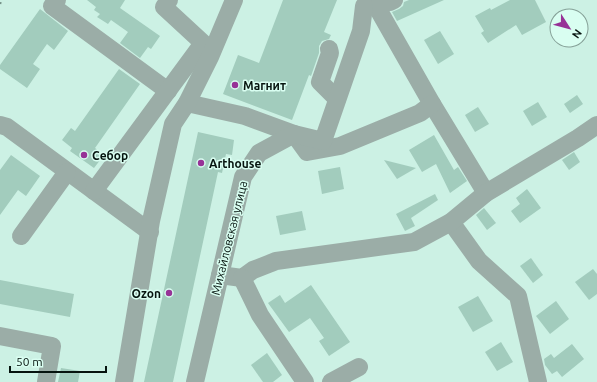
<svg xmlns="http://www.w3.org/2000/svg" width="597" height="382" viewBox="0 0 597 382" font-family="Ubuntu,sans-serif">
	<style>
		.building { fill: #a2ccbd }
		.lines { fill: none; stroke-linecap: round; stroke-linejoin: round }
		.path { stroke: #759087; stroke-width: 2.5; stroke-dasharray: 2 3; stroke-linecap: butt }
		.minor { stroke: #9bada7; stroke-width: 18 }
		.poi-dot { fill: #973297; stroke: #d9fef1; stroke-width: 1.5 }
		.labels { text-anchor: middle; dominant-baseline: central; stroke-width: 3; stroke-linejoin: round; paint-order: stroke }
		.poi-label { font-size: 12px; font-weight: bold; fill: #06140f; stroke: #d9fef1; text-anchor: start }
		.street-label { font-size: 12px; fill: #06140f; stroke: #d9fef1 }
	</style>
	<rect width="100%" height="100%" fill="#ccf1e4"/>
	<g class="building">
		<polygon points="87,0 125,0 120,8 160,36 151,49 148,47 140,58 120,43 128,32 111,20 108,24 97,17 100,14 94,10 96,7"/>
		<polygon points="283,0 337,0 324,32 331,35 329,39 322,41 319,46 319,53 311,76 309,75 292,120 223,94 238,55 259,63"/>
		<polygon points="409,0 444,0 397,21 392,12 399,9 403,6 404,2"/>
		<polygon points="510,0 535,0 546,22 522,35 516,25 488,43 481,33 484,31 475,16 490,8 491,10"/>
		<polygon points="40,9 68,31 54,50 47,44 33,64 40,69 27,88 0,69 0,65"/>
		<polygon points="440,31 454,54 438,64 424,40"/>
		<polygon points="119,69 140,84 95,148 104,155 94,168 70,151 72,148 62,140 71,128 75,131"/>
		<polygon points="577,95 583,104 570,113 564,104"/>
		<polygon points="538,102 547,117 532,126 523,111"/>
		<polygon points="478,107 489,124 475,132 465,115"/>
		<polygon points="198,132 234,140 232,155 226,154 222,173 218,172 173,382 144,382"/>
		<polygon points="434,135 454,170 458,167 467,181 450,193 436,164 422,172 409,150"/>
		<polygon points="574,152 580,162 569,170 562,160"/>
		<polygon points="11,155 40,176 26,196 18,190 0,215 0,170"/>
		<polygon points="384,160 416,168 397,179"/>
		<polygon points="340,167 344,189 322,194 318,171"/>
		<polygon points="527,189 541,208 520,223 511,211 520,204 516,198"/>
		<polygon points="435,194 438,200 411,218 415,226 405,231 396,214"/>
		<polygon points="484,208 496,223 487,230 476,215"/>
		<polygon points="302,211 306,230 280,235 276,216"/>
		<polygon points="531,258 543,275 533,283 520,266"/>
		<polygon points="593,269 597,274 597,294 589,300 575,282"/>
		<polygon points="0,280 74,294 70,317 0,304"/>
		<polygon points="311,285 350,342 329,356 319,341 324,338 310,318 289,332 268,303 280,295 285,303"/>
		<polygon points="478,296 493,321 473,332 458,307"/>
		<polygon points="556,301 569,319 550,334 536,316"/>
		<polygon points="501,342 513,362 497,371 485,352"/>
		<polygon points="572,344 584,359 562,377 557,371 552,374 545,365 544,359 551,354 554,358"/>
		<polygon points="267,353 282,375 273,382 263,382 251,365"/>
		<polygon points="61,368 80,371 78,382 58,382"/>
	</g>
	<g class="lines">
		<polyline class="path" points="0,4 1,0"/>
		<g class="minor">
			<polyline points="57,0 52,6 168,91"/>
			<polyline points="374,2 432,104 486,193"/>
			<polyline points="374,2 390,2 394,0"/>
			<polyline points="329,49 330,53 320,82 337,99"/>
			<polyline points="187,103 245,116 294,134 307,152 340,146 420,113 432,104"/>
			<polyline points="0,125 7,127 150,232"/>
			<polyline points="94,191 203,43 164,7 169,0"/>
			<polyline points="451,222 479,261 518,296 538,382"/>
			<polyline points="21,236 67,172"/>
			<polyline points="220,275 242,278 253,270 276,261 414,242 451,222 486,193 578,138 597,125"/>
			<polyline points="242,278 260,315 305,382"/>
			<polyline points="0,336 52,346 46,382"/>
			<polyline points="124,382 151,221 173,124 187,103 210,57 234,0"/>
			<polyline points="195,382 243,177 259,153 294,134 323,141 361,31 364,6"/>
			<polyline points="331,382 359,367"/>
		</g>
	</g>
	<g class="poi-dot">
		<circle cx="235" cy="85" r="4"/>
		<circle cx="84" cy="155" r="4"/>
		<circle cx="201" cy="163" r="4"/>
		<circle cx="169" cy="293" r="4"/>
	</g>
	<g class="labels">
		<g class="poi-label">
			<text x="243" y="85">Магнит</text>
			<text x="92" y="155">Себор</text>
			<text x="209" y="163">Arthouse</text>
			<text x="161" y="293" text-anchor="end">Ozon</text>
		</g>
		<g class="street-label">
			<text transform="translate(229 238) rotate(-76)">Михайловская улица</text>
		</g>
	</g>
	<g transform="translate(569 28) rotate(126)"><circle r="19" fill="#d9fef1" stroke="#85a097"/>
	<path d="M0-3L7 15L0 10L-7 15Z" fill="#973297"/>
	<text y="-6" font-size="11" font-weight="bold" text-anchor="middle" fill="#06140f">N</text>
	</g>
	<path d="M10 366v6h96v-6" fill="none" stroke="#06140f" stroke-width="2"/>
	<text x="16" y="366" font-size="12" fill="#06140f" stroke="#d9fef1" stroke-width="3" paint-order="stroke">50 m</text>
</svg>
